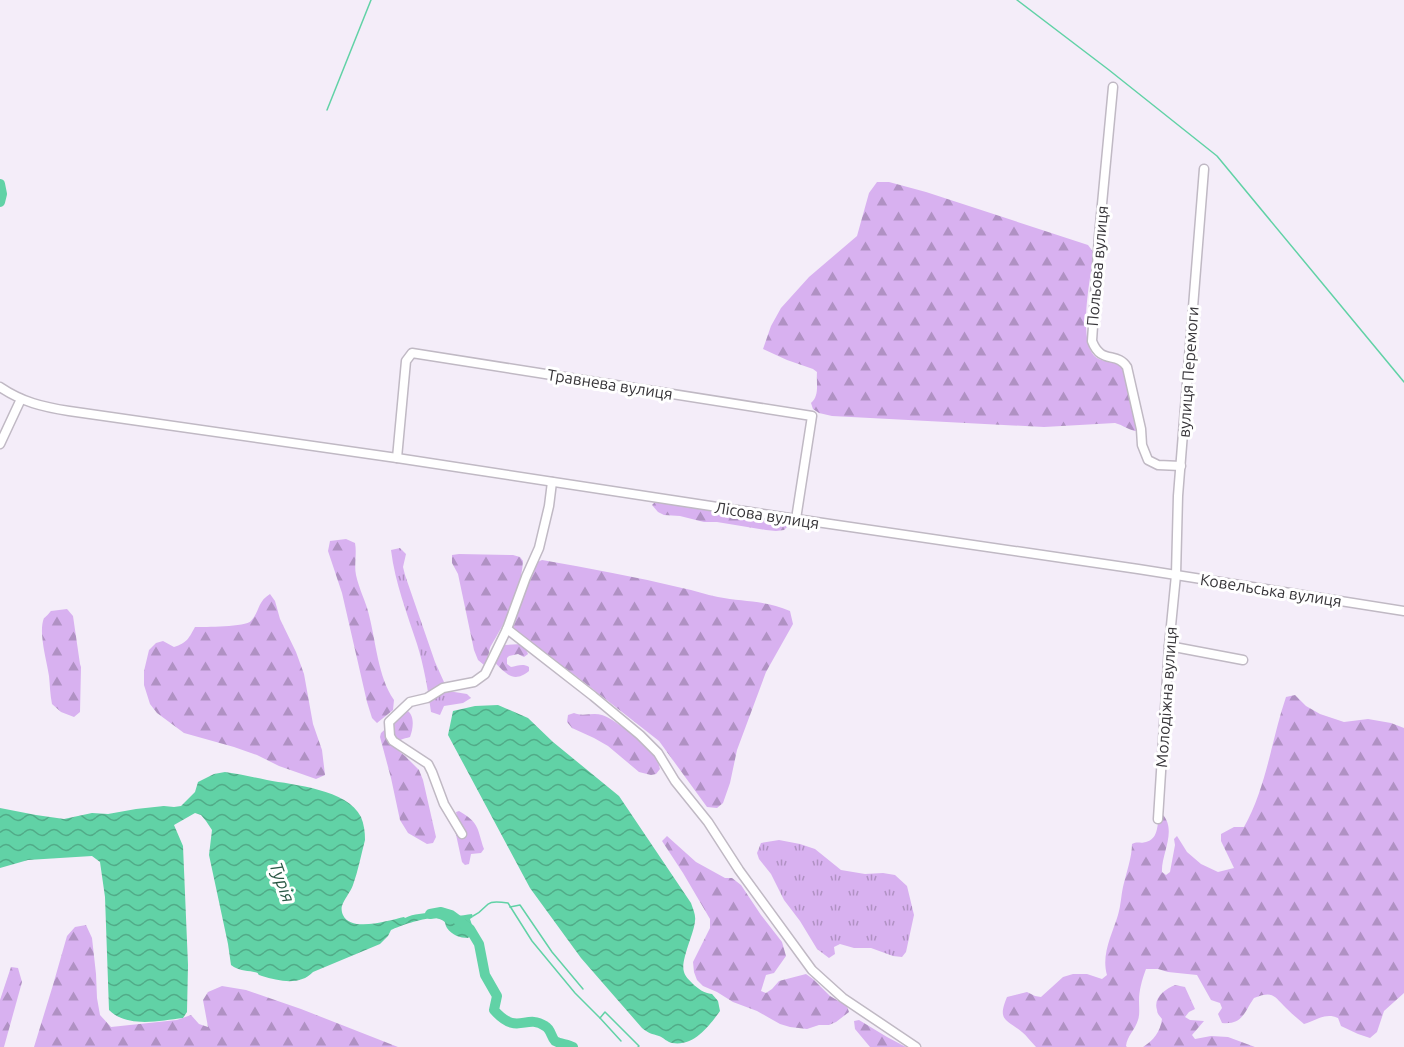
<svg xmlns="http://www.w3.org/2000/svg" width="1404" height="1047" viewBox="0 0 1404 1047" font-family="Ubuntu,sans-serif">
	<style>
		.grass { fill: url(#grass-tufts) }
		.forest { fill: url(#forest-firs) }
		.water { fill: url(#water-waves) }
		.lines { fill: none; stroke-linecap: round; stroke-linejoin: round }
		.stream { stroke: #61d2a6; stroke-width: 1.5 }
		.river { stroke: #61d2a6; stroke-width: 10 }
		.minor-casing { stroke: #c0b9c4; stroke-width: 11 }
		.minor { stroke: #fff; stroke-width: 8 }
		.labels { text-anchor: middle; dominant-baseline: central; stroke-width: 6; stroke-linejoin: round; paint-order: stroke }
		.street-label { font-size: 16px; fill: #373539; stroke: #fff }
		.water-label { font-size: 18px; font-style: italic; fill: #2a5845; stroke: #fff }
	</style>
	<defs>
		<pattern id="grass-tufts" width="24" height="20" patternUnits="userSpaceOnUse" patternTransform="scale(1.5)"><rect width="24" height="20" fill="#d8b1f0"/><path d="M3 7l-1-3M5 7V3M7 7l1-3M15 17l-1-3M17 17v-4M19 17l1-3" fill="none" stroke="#b091c3"/></pattern>
		<pattern id="forest-firs" width="22" height="20" patternUnits="userSpaceOnUse" patternTransform="scale(1.5)"><rect width="22" height="20" fill="#d8b1f0"/><path d="M5 1l3.5 6h-7zM16 11l3.5 6h-7z" fill="#b091c3"/></pattern>
		<pattern id="water-waves" width="16" height="10" patternUnits="userSpaceOnUse" patternTransform="scale(1.5)"><rect width="16" height="10" fill="#61d2a6"/><path d="M0 5q4-4 8 0t8 0" fill="none" stroke="#51ab88"/></pattern>
	</defs>
	<rect width="100%" height="100%" fill="#f4edf9"/>
	<g class="grass">
		<path d="M400 548 406 554 403 567 405 575 435 662 448 691 467 694 471 698 463 703 444 706 440 715 431 712C428 690 424 666 417 644 407 613 395 583 391 550Z"/>
		<polygon points="779,840 800,844 815,849 841,870 865,874 883,873 895,875 907,886 914,915 906,952 902,957 893,956 871,948 854,948 840,944 834,947 835,954 829,958 817,949 800,921 784,900 771,874 759,859 757,853 761,843"/>
	</g>
	<g class="forest">
		<path d="M877 182H889L926 192 1088 245 1094 253C1091 274 1076 345 1097 358 1103 362 1114 362 1120 363L1126 371 1138 424 1137 431C1130 431 1123 425 1115 423L1044 427 832 416 819 413 813 409 811 403C820 395 816 383 817 372L813 369 787 360 763 349 771 326 781 308 809 277 857 236 869 193Z"/>
		<polygon points="654,503 662,503 771,520 782,523 788,526 784,530 776,531 766,530 717,522 704,522 680,516 664,515 658,512 652,505"/>
		<path d="M346 539 355 543C357 554 354 564 356 575 359 589 366 602 369 615 376 642 378 677 394 700L393 710 377 723 372 718 367 702 342 593 328 551 330 541Z"/>
		<path d="M459 554 513 555 520 557 523 561C521 591 507 619 492 644 487 651 491 657 484 665L478 660 474 650 458 574 452 563V555Z"/>
		<path d="M542 560C589 568 636 577 682 588 694 590 706 595 718 597 743 602 765 600 790 611L793 624 766 672 737 750 730 783 723 803 717 808 707 807 659 741 576 676 541 651 513 628V623L535 563Z"/>
		<path d="M270 594 275 601 280 619 296 652 304 674 313 724 322 750 325 775 316 779 279 766 257 755 234 747 184 733 157 713 150 704 144 685V671L149 650 156 643 163 641 174 647C187 643 189 638 195 627 204 627 246 627 251 621 260 611 257 602 270 594Z"/>
		<path d="M67 609 73 616 80 664 81 667 80 712 74 717 61 712 52 704C50 695 50 685 49 676 47 661 38 632 44 618 45 618 50 612 51 611Z"/>
		<path d="M521 644 526 649 528 654 524 657 518 654 509 656 507 658V664L511 667C517 666 523 663 529 667V671C513 684 506 673 494 662L497 647 505 645Z"/>
		<path d="M1295 695 1306 706 1320 714 1344 722 1368 719 1391 723 1404 728V993L1384 1011 1377 1032 1370 1038 1358 1034 1341 1026 1338 1018C1325 1012 1316 1021 1304 1024 1298 1019 1292 1014 1286 1008 1273 995 1273 991 1254 998 1244 1012 1243 1025 1222 1023L1218 1014 1222 1008 1220 1003 1211 1000 1197 975 1168 972 1158 969H1146C1142 980 1139 990 1139 1001 1139 1008 1140 1014 1138 1020 1135 1030 1127 1036 1126 1046L1127 1047H1036C1031 1042 1027 1036 1022 1032 1006 1019 997 1021 1007 997L1027 992 1035 996 1041 997 1063 977 1073 974H1087L1102 979 1107 975C1101 954 1112 935 1118 915 1121 905 1121 896 1123 887 1126 874 1132 857 1132 844 1138 841 1140 844 1146 842 1158 839 1157 826 1159 817L1163 815C1177 831 1161 854 1162 872L1166 875 1170 872 1175 845 1174 839 1177 836 1187 852 1201 864 1218 872 1234 868 1221 841V834L1234 827H1244C1267 786 1271 741 1286 697Z"/>
		<path d="M405 711H408C415 717 413 729 410 737 404 739 396 739 395 748L405 756 419 770 423 780 436 837 433 843 427 844 408 833 400 820 391 778 380 737 381 733Z"/>
		<path d="M574 713C583 717 593 712 602 715 615 719 651 748 657 760 659 763 659 766 660 769L656 774 651 775 639 772 608 746 594 738 572 728 567 722 568 715Z"/>
		<path d="M459 811C480 823 477 829 484 849L481 853 471 854 469 864 465 865 462 862 455 830 464 836 463 827 457 817 456 812Z"/>
		<polygon points="667,836 696,862 725,878 732,878 741,885 761,915 782,942 786,956 774,973 766,975 761,991 766,993 772,989 779,981 806,974 813,979 830,996 847,1006 849,1012 836,1022 829,1025 819,1025 807,1029 790,1027 780,1024 757,1011 733,1002 717,992 703,986 697,980 694,972 693,962 710,928 710,919 683,873 662,841"/>
		<polygon points="86,925 92,938 96,974 97,998 100,1015 111,1027 177,1020 191,1015 199,1024 208,1027 203,1000 208,992 222,986 246,990 301,1009 398,1047 34,1047 53,985 67,936 75,927"/>
		<polygon points="11,967 18,968 22,982 4,1047 0,1047 0,1000"/>
		<path d="M1175 985 1185 987 1195 1009 1189 1012 1185 1017 1190 1020 1204 1021 1192 1035 1195 1039 1211 1036 1228 1037 1255 1047H1143C1154 1040 1160 1032 1162 1019 1160 1016 1157 1014 1157 1010 1153 998 1165 989 1175 985Z"/>
		<polygon points="859,1020 887,1037 906,1047 870,1047 855,1029 854,1021"/>
	</g>
	<g class="water">
		<path d="M498 705 528 718 553 742 619 796 691 903C693 909 696 915 695 921 694 934 680 961 684 972 685 976 689 980 692 983 698 989 704 993 712 994L718 1001 720 1011C709 1026 694 1047 672 1043 667 1042 664 1038 659 1036 652 1034 648 1033 642 1028L581 958 530 888 448 735 453 711 475 706Z"/>
		<path d="M225 772C239 774 253 777 267 780 294 785 347 789 361 817 364 824 365 832 365 840 361 855 358 871 353 885 350 893 344 899 342 906 341 908 342 913 343 915 351 933 390 920 404 917L405 918C414 913 424 914 433 912 435 912 436 911 438 911 445 911 441 913 447 915 454 917 465 915 472 914L473 917 470 919 472 925 471 935 468 938C460 938 452 935 447 928 444 923 447 923 442 920 432 914 402 925 391 930L388 936 380 944 313 972C300 986 279 981 262 976 254 973 262 974 254 972 244 970 239 971 231 965L228 944 209 855 212 830 206 821 201 815 195 813 174 825 183 846 188 965 187 1012 183 1018C159 1021 127 1028 109 1010L105 897 100 862 92 856 28 860 0 868V808L36 815 64 819 92 813 108 814 136 809 164 806 174 807 181 806 195 792 198 782 214 774Z"/>
	</g>
	<g class="lines">
		<g class="stream">
			<polyline points="1017,0 1109,70 1217,156 1404,382"/>
			<polyline points="327,110 371,0"/>
			<polyline points="510,907 520,905 552,952 583,989"/>
			<path d="M473 916C491 907 481 899 508 903L532 941 575 993 600 1018 605 1012 639 1046 638 1047"/>
			<polyline points="600,1018 621,1041"/>
		</g>
		<g class="river">
			<polyline points="0,184 2,194 0,202"/>
			<path d="M430 914 441 912 451 915 470 929 479 944 485 975 497 996 494 1010C518 1037 525 1013 545 1026 551 1029 551 1037 555 1041 560 1044 568 1044 573 1047"/>
		</g>
		<g class="minor-casing">
			<g id="minor">
				<path d="M1113 87 1099 236 1092 341C1101 365 1117 351 1127 367L1141 429 1142 445 1148 460 1158 465 1181 466"/>
				<path d="M0 387C22 402 43 407 69 411L397 458 796 519 1138 569 1404 611"/>
				<polyline points="0,444 21,399"/>
				<polyline points="397,458 406,361 412,353 812,416 796,519"/>
				<polyline points="507,629 593,696 640,735 658,753 675,781 708,822 739,870 812,970 843,998 916,1047"/>
				<polyline points="1169,646 1243,660"/>
				<polyline points="1158,819 1169,646 1176,575 1178,496 1204,169"/>
				<polyline points="462,834 444,804 432,772 428,764 393,741 390,736 389,722 410,702 427,698 443,688 474,682 485,674 507,629 526,577 539,548 549,506 552,482"/>
			</g>
		</g>
		<use href="#minor" class="minor"/>
	</g>
	<g class="labels">
		<g class="street-label">
			<text transform="translate(1097 266) rotate(-85)">Польова вулиця</text>
			<text transform="translate(1188 372) rotate(-86)">вулиця Перемоги</text>
			<text transform="translate(610 384) rotate(9)">Травнева вулиця</text>
			<text transform="translate(767 515) rotate(9)">Лісова вулиця</text>
			<text transform="translate(1271 590) rotate(9)">Ковельська вулиця</text>
			<text transform="translate(1166 697) rotate(-86)">Молодіжна вулиця</text>
		</g>
		<g class="water-label">
			<text transform="translate(283 882) rotate(70)">Турія</text>
		</g>
	</g>
</svg>
